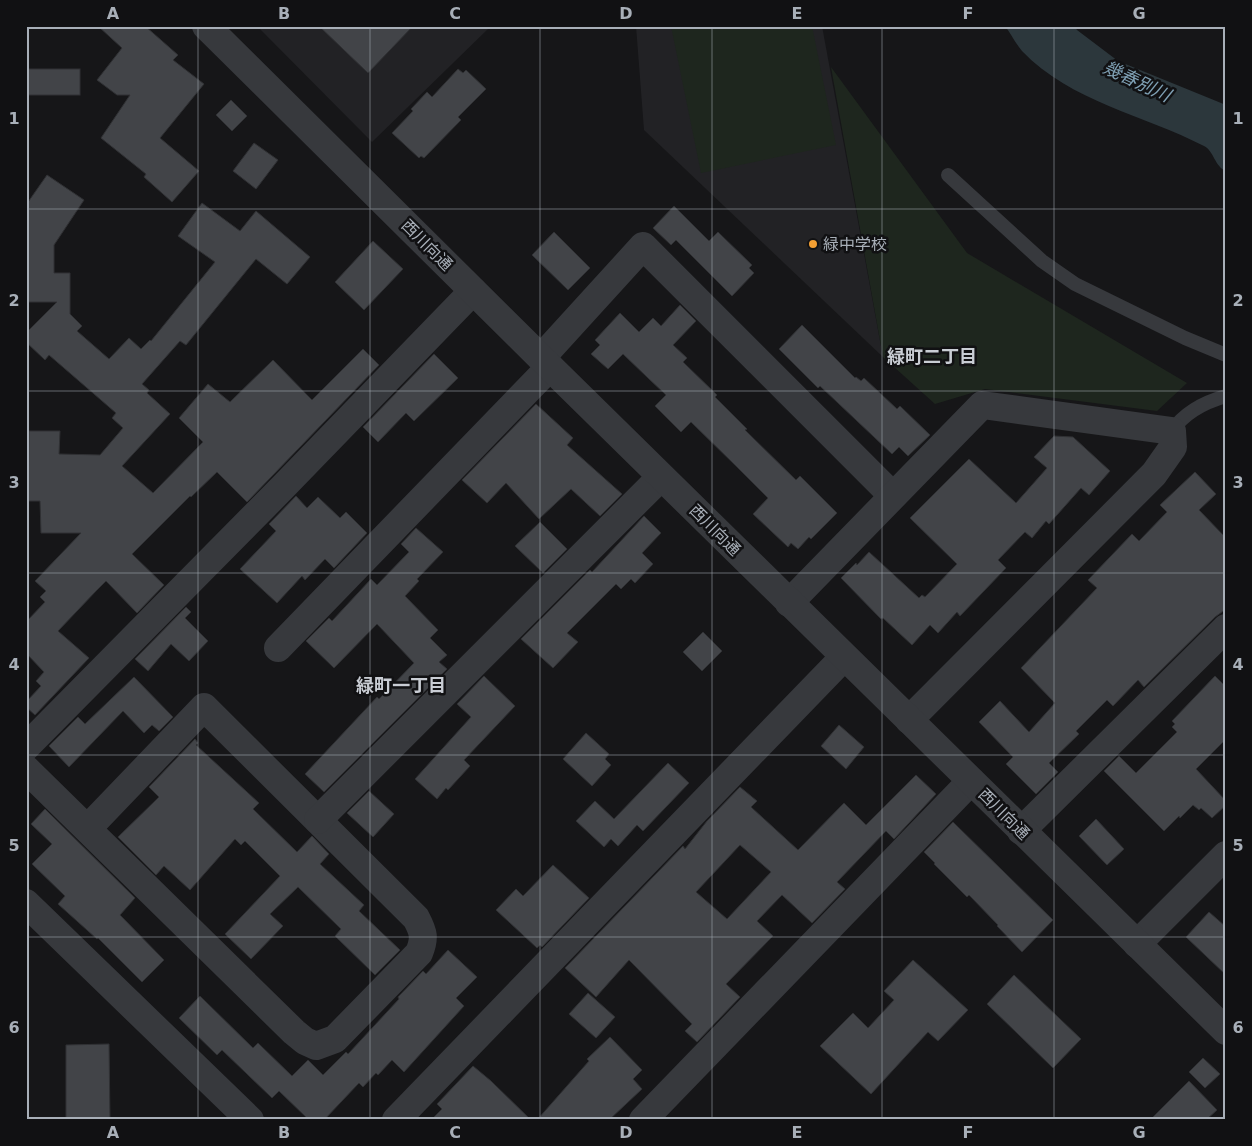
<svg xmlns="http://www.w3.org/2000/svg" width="1252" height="1146" viewBox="0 0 1252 1146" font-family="'DejaVu Sans','Noto Sans JP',sans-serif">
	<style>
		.built { fill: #222225 }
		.green { fill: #1e261e }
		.water { fill: #2c373c }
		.building { fill: #424448; stroke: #303134; fill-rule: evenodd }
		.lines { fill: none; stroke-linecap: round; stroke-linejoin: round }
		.service { stroke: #37393d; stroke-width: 14 }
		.minor { stroke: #37393d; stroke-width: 28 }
		.tertiary { stroke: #37393d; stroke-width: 28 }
		.grid { fill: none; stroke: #a8afb8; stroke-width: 1; stroke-opacity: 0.55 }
		.poi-dot { fill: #f39f33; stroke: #111113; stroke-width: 2 }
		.labels { text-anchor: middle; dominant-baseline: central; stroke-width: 5; stroke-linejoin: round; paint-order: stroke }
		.poi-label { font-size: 16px; fill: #a8afb8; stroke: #111113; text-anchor: start }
		.street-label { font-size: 16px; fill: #a8afb8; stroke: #111113 }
		.water-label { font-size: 18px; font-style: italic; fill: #7fa0b4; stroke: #111113 }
		.neighbourhood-label { font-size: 18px; font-weight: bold; fill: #c9cdd4; stroke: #111113 }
		.neatline { fill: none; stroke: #a8afb8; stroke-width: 2 }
		.grid-label { font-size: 16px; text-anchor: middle; font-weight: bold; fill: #a8afb8 }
	</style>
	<rect width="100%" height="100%" fill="#161618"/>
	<g class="built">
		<polygon points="257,26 491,26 372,142"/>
		<polygon points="636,26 822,26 883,357 644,130"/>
	</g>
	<g class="green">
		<polygon points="671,26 812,26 836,145 701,173"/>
		<polygon points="831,67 967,253 1187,383 1157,411 985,389 935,404 883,357"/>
	</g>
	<path class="water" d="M1005 26H1074L1077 30 1118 61 1226 105V171C1215 167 1214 151 1204 146 1144 115 1071 102 1022 51 1016 44 1011 34 1005 26Z"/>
	<g class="building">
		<polygon points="98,26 145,26 178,55 173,60 204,84 160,138 199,171 172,202 144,177 146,174 101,138 130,95 117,95 97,80 122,48"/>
		<polygon points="319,26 413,26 368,73"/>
		<rect x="28" y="69" width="52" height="26"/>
		<polygon points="458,69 463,73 466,70 486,89 458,117 461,120 424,158 421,156 419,158 392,133 413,111 411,109 427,92 432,97"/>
		<polygon points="231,100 247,116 232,131 216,115"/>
		<polygon points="254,143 278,160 256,189 233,171"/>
		<polygon points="47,175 84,200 54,245 54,273 70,273 70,314 82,326 77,331 109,359 129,338 141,349 150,340 151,341 215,262 178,236 202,203 240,231 256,211 310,257 287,284 256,259 186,345 180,341 142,384 149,390 147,393 170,414 122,466 153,493 203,442 179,418 208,384 230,402 273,360 312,400 363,349 379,365 247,502 217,472 191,497 190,496 132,554 164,585 137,613 106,581 97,590 58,631 89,658 35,715 26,707 26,702 41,686 36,681 44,672 26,653 26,622 45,602 40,597 46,591 35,581 81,533 41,533 40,501 28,501 29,431 60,431 59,454 100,455 123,428 112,418 116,413 49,355 45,360 26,342 26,333 57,302 26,302 26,205"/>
		<polygon points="674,206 709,241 718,232 752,265 749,268 754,273 732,296 676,240 671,245 653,228"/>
		<polygon points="554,232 590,268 568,290 532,255"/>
		<polygon points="373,241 403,269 364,310 335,282"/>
		<polygon points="680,305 696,321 673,345 687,358 683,362 717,395 715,397 747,429 745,430 796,480 800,476 837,513 811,539 809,537 798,549 791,543 788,547 753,514 768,498 738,468 691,422 681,432 655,406 666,395 648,378 623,354 608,369 591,354 600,345 595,340 620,313 639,332 653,318 661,326"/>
		<polygon points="802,325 855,378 856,377 861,381 864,378 897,409 900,406 930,435 908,456 899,447 892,454 820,386 818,388 779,349"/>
		<polygon points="434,354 458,378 414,421 406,413 378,442 363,427"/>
		<polygon points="536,404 573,438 567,445 622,494 600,516 571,489 539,519 506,483 487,503 462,480"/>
		<polygon points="1054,436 1073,437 1110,471 1089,495 1081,488 1049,524 1046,521 1032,538 1025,532 998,560 1006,568 960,616 957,612 938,633 930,625 912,645 883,618 881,619 841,578 856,563 857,565 869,552 919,598 922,595 925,597 957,564 910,518 969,459 1016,503 1047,468 1034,457"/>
		<polygon points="1195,472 1216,494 1199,510 1226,538 1226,609 1215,617 1144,687 1138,680 1113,706 1107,700 1076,731 1079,734 1049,763 1058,772 1036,794 1006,764 1013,757 979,722 1000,701 1029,732 1055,703 1021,668 1097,588 1088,580 1132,534 1139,541 1167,512 1160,505"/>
		<polygon points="296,496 307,508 318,497 340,518 346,512 367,533 334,568 325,559 305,580 302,576 277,603 240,569 276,531 269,524"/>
		<polygon points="644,516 661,533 642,553 653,564 635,583 631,579 621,589 616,584 567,633 578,642 553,668 521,639 590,570 592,572"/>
		<polygon points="540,522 567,549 543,573 515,546"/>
		<polygon points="416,528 443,552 417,579 419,581 405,596 438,630 430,638 447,655 439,662 447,669 324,792 305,774 377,697 379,699 414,663 377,624 334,668 306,641 329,618 332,621 371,579 377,585 409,552 401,544"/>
		<polygon points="186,607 191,612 185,618 208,641 189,661 171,644 148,671 135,659"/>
		<polygon points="703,632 722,651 702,671 683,652"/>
		<polygon points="484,676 515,706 464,760 470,766 448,790 446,788 437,799 415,779 471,717 457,704"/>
		<polygon points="1215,676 1226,687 1226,739 1196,769 1226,801 1226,805 1212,818 1201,808 1199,810 1193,805 1180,818 1179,816 1164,831 1104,771 1119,756 1136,773 1177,732 1172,727 1175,724 1172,721"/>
		<polygon points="134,677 173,717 159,731 152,725 144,733 123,711 69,767 49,746 78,717 85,724"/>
		<polygon points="839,725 864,747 846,769 821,746"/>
		<polygon points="586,733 609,754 605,759 611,765 592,786 563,759"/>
		<polygon points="195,739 198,743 196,745 259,803 253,809 297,852 312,836 329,854 320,864 364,905 359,911 400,950 375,975 335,936 341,929 298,887 270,914 283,926 251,959 225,934 280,876 245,841 241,845 235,839 190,890 164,866 156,875 118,837 159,797 149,787"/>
		<polygon points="668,763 689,783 643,831 637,825 618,846 611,839 604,847 576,821 595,801 614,819"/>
		<path d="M916 775 936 794 894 839 886 831 837 882 845 889 812 923 782 895 757 921 773 936 726 984 740 997 697 1042 685 1031 692 1024 629 960 596 997 565 968 683 846 685 849 707 821 740 787 757 801 751 807 798 850 844 803 866 825ZM740 845 771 872 727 919 696 892Z"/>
		<polygon points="369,791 394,814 373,837 347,813"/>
		<polygon points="45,809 135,898 120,915 164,960 142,982 98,938 97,939 58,904 65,896 32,864 52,844 31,824"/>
		<polygon points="1096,819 1124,849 1107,865 1079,836"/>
		<polygon points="953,822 1053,920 1022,952 997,926 998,925 969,895 967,897 934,864 935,863 924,852"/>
		<polygon points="553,865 589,898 542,947 540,945 537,948 496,910 516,889 523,896"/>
		<polygon points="1209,912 1226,927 1226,975 1186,937"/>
		<polygon points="448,950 477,977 456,998 464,1006 404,1072 392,1060 378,1075 376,1073 363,1087 359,1083 324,1120 309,1120 279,1091 272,1098 222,1050 217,1055 179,1018 200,996 253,1048 258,1043 292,1076 308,1060 323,1075 346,1052 348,1054 399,999 398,997 423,971 426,974"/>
		<polygon points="913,960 968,1010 938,1041 928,1032 871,1094 820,1046 853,1013 868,1028 894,1000 884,991"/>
		<polygon points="1014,975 1081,1039 1053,1068 987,1004"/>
		<polygon points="588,993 615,1017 596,1038 569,1014"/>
		<polygon points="610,1037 642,1070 633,1079 642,1089 609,1120 537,1120 589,1061 587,1059"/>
		<polygon points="109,1044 110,1120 66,1120 66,1045"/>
		<polygon points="1203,1058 1220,1074 1205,1088 1189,1072"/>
		<polygon points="473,1066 491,1081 531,1120 431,1120 442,1109 437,1104"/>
		<polygon points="1189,1081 1217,1110 1206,1120 1150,1120"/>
	</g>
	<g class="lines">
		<g class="service">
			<polyline points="948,175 1042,261 1075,284 1185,338 1226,355"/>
			<path d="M1172 431C1184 413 1205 402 1226 396"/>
		</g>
		<g class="minor">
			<polyline points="541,358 643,246 892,495"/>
			<polyline points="789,603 982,405 1172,431 1173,447 1154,474 909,720"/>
			<polyline points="278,648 550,367"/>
			<polyline points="26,747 283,487 473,291"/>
			<path d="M26 769 294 1032 305 1041 316 1046 335 1039 419 953C425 938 424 933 416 918L204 707 88 828"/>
			<polyline points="318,820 661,477"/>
			<polyline points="1021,831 1226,628"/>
			<polyline points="1137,944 1226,855"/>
			<polyline points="396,1120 844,657"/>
			<polyline points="643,1120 971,781"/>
		</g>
		<g class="tertiary">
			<polyline points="206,26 550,367 1226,1031"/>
			<polyline points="26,903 250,1120"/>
		</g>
	</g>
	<path class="grid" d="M198 26V1120M370 26V1120M540 26V1120M712 26V1120M882 26V1120M1054 26V1120M26 209H1226M26 391H1226M26 573H1226M26 755H1226M26 937H1226"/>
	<circle class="poi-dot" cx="813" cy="244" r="5"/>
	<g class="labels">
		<g class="poi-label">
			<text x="823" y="244">緑中学校</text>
		</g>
		<g class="street-label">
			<text transform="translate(427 245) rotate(45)">西川向通</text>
			<text transform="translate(715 530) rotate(45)">西川向通</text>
			<text transform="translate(1004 814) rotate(45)">西川向通</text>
		</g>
		<g class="water-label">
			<text transform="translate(1137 81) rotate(25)">幾春別川</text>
		</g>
		<g class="neighbourhood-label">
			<text x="932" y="356">緑町二丁目</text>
			<text x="401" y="685">緑町一丁目</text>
		</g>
	</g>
	<rect width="1252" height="1146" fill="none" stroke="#111113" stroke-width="55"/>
	<rect x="28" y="28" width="1196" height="1090" class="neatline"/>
	<g class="grid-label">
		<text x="113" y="19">A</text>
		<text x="284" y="19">B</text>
		<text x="455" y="19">C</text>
		<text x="626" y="19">D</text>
		<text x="797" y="19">E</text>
		<text x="968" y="19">F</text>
		<text x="1139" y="19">G</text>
		<text x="14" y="124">1</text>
		<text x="1238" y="124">1</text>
		<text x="14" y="306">2</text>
		<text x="1238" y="306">2</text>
		<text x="14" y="488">3</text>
		<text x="1238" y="488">3</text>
		<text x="14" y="670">4</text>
		<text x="1238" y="670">4</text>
		<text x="14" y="851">5</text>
		<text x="1238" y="851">5</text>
		<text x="14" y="1033">6</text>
		<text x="1238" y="1033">6</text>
		<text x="113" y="1138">A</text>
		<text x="284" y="1138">B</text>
		<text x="455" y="1138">C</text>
		<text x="626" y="1138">D</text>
		<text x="797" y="1138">E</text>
		<text x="968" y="1138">F</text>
		<text x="1139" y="1138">G</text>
	</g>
</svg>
